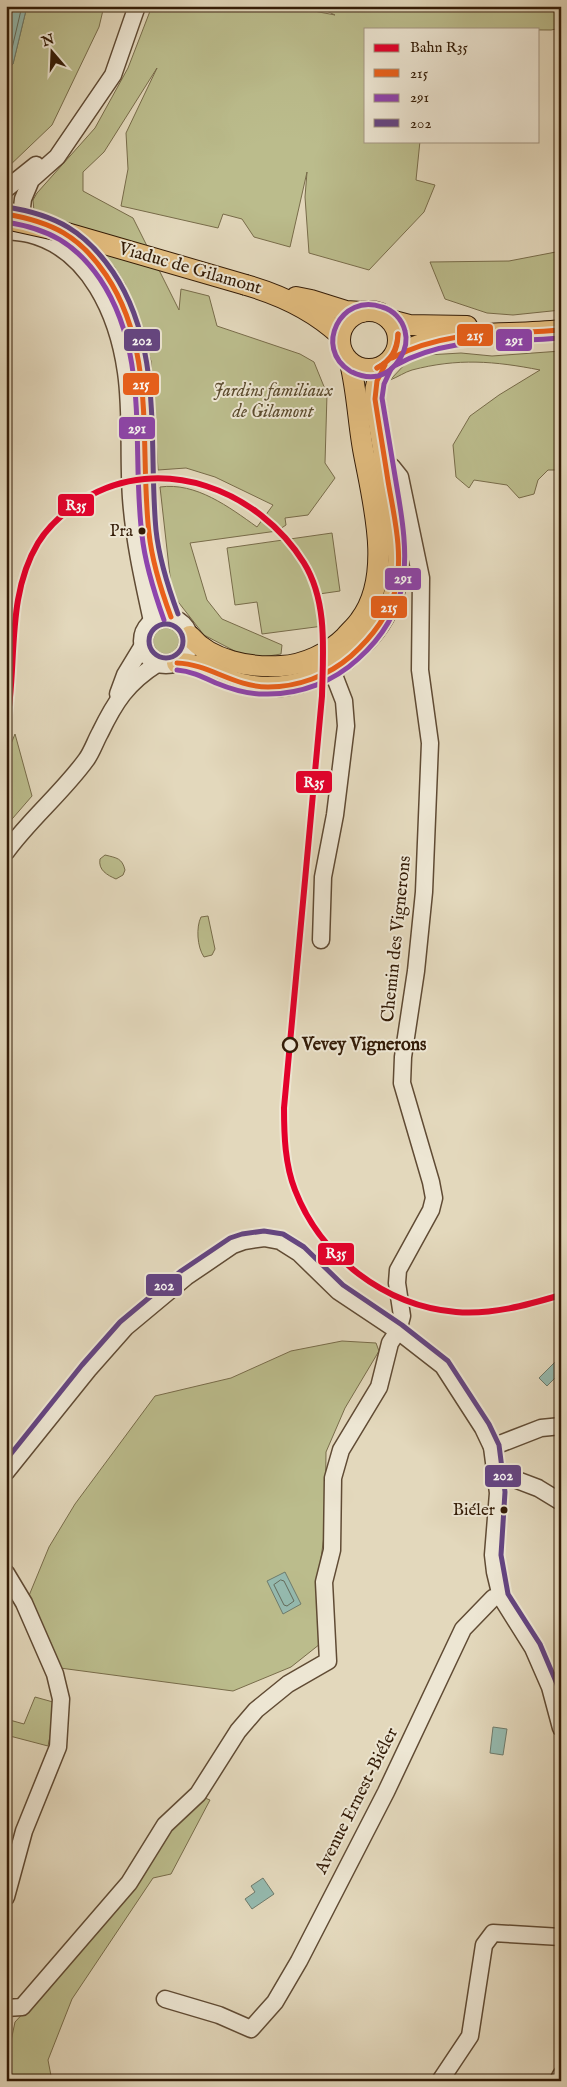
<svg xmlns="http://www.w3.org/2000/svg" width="567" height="2087" viewBox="0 0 567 2087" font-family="'IM FELL English',serif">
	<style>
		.green { fill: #bbbc8c; stroke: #786c4a }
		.water { fill: #95baaf; stroke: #6e7b6c }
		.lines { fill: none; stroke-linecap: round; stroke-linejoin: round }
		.shore { stroke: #646b5b; stroke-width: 1 }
		.minor-casing { stroke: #604b34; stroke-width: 19 }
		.major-casing { stroke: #341c07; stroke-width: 22 }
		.minor { stroke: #ede6d3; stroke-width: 16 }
		.major { stroke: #e2bc7e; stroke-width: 20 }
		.major-bridge-casing { stroke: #341c07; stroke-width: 22; stroke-linecap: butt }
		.major-bridge { stroke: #e2bc7e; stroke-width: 20 }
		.bus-1-casing { stroke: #ede6d3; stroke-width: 9 }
		.bus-2-casing { stroke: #ede6d3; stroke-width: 9 }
		.bus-3-casing { stroke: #ede6d3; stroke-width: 9 }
		.bus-1 { stroke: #ea601a; stroke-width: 5 }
		.bus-2 { stroke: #8e44ad; stroke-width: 5 }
		.bus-3 { stroke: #644583; stroke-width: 5 }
		.rail-1-casing { stroke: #ede6d3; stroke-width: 10 }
		.rail-1 { stroke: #e4002b; stroke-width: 6 }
		.bus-dot { fill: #341c07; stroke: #ede6d3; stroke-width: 2 }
		.stop-dot { fill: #ede6d3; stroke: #341c07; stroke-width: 2.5 }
		.labels { text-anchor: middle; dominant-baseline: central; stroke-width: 4; stroke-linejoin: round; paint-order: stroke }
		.bus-label { font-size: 17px; fill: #341c07; stroke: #ede6d3; text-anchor: end }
		.street-label { font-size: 18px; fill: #341c07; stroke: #ede6d3 }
		.park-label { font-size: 18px; font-style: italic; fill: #5c4c2f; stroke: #ede6d3 }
		.stop-label { font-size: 18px; font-weight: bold; fill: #341c07; stroke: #ede6d3; text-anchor: start }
		.line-badge { stroke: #ede6d3; stroke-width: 2 }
		.badge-label { font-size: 14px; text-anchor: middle; font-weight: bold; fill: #fff }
	</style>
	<rect width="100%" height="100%" fill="#e3d8bc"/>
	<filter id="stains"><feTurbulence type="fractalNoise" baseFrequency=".004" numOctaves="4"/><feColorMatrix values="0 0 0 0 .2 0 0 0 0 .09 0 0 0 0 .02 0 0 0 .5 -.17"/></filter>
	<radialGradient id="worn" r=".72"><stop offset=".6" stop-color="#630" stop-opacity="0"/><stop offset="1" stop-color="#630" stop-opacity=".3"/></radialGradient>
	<g class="green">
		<polygon points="27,6 104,6 99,27 52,125 6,169 6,71 13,64"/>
		<path d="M152 6H287L335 15 316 6H561V28L551 30 366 29V141H420L416 180 435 185 424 212 369 270 309 253 305 197 307 172 290 247 254 237 242 219 223 214 218 228 121 206 128 169 126 133 157 68 104 152 83 172V191L133 218 179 310 181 289 209 296 217 326 300 354 314 362 327 394 325 463 335 478 308 515 285 518 286 525 277 531 190 543 207 600 222 619 282 645 281 654 250 659 204 635 172 594 160 487C196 482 229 507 257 527L273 505 215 477 186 468 158 470 151 361 125 284 114 266 91 248 39 220 34 211 33 200 37 193 95 128 128 68Z"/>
		<polygon points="561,251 561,310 513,315 487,313 445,299 430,262 509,261"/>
		<path d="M561 351V470H548L538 480 534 494 519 498 507 485 474 480 469 488 456 477 453 445 470 416 499 395 540 370C494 361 458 358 412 370 405 372 398 377 390 380L408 361 427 355 461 353 492 356Z"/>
		<polygon points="332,533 340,591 319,594 323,626 262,634 257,602 235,605 227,548"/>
		<circle cx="166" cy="641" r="13"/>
		<polygon points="15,734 32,796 6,826 6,756"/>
		<path d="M105 855C117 858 122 858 125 870L123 875 116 879C107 875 98 870 100 859Z"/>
		<path d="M208 916 215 949 212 955 204 957C197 947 196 927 201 917Z"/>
		<polygon points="342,1341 376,1343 379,1351 345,1408 326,1452 325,1528 319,1574 320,1644 291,1667 233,1691 60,1668 28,1598 49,1547 75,1504 155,1396 231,1378 291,1351"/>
		<polygon points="35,1697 53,1702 52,1727 48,1746 6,1735 6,1719 24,1724"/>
		<polygon points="200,1796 210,1800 171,1874 153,1878 72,1999 48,2060 52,2081 6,2081 6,2065 15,2022 78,1954 167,1829"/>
	</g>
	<g class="water">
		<polygon points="6,6 27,6 13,64 6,71"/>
		<polygon points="560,1357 561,1372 547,1386 539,1378"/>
		<polygon points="285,1572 301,1604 283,1614 267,1581"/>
		<polygon points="493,1727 507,1729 503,1755 490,1753"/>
		<polygon points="263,1878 274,1894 252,1909 245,1899 255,1892 251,1886"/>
	</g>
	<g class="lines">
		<g class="shore">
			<polyline points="6,64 9,61 22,6"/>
			<polygon points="281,1580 284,1581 294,1601 287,1606 284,1605 274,1585"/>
		</g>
		<g class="minor-casing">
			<g id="minor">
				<polyline points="6,189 36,165"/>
				<polyline points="21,216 23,199 31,180 57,157 113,75 137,6"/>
				<path d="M6 231C14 232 22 232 29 234 90 249 118 316 126 372 132 413 128 456 131 498 134 540 143 580 152 621"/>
				<path d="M70 235C80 242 88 251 96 261 159 336 140 443 149 533 152 562 161 590 171 617"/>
				<circle cx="166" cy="641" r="24"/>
				<polyline points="118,694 125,675 142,647"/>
				<path d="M6 852C30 819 62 793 86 760 92 752 95 742 100 733 115 702 127 683 157 664"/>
				<polyline points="321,940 323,877 335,815 346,726 344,701 332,670"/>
				<polyline points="492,1447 541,1428 561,1426"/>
				<polyline points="6,1472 88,1370 126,1327 186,1277 233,1245 244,1241 264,1238 280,1241 299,1253 338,1291 398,1331 443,1366 483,1428 492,1447 498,1493 493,1555 495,1572 501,1597 533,1648 550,1687 561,1728"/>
				<polyline points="496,1472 538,1488 561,1502"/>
				<polyline points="6,1573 24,1603 55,1674 61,1699 58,1747 24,1831 6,1897"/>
				<polyline points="165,1999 219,2015 251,2029 275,2002 299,1961 386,1792 463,1629 493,1598 501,1597"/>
				<polyline points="6,2008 22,2007 129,1883 165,1825 198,1794 238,1731 256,1710 288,1684 328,1661 324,1582 332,1550 333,1478 341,1450 379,1387 390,1343 398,1331 402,1316 397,1283 398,1270 431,1210 434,1198 431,1182 402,1083 403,1057 416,971 424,892 430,743 420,670 421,578 400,477 392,467 378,463"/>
				<polyline points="440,2081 470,2036 484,1945 493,1933 561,1937"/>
				<polyline points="558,2081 561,2075"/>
			</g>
		</g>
		<g class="major-casing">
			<g id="major">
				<path d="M246 285C281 295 313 310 340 335"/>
				<polyline points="296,297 311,300 346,311 362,312"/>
				<circle cx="369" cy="340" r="29"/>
				<polyline points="390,320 409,325 467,326"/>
				<path d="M392 358C441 326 505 337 561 330"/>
				<path d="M190 636C211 661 250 668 281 666 304 665 329 653 345 637 350 631 356 626 360 620 394 575 372 499 363 449 358 421 357 391 350 363"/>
				<path d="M177 663C195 662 210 673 227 679 239 684 254 687 268 687 298 687 332 675 354 653 369 640 382 624 390 605 407 569 393 512 387 474 383 449 379 424 375 399 374 386 378 376 385 365"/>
			</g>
		</g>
		<use href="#minor" class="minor"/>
		<use href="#major" class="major"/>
		<g class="major-bridge-casing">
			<polyline id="major-bridge" points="6,219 60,231 246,285"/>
		</g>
		<use href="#major-bridge" class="major-bridge"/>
		<g class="bus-1-casing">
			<g id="bus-1">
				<path d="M6 214C52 222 80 236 106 275 157 351 139 446 149 533 152 562 161 590 171 617"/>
				<path d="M392 358C447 329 501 335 561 330"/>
				<path d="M377 368C391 360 397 350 398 334"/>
				<path d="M377 368C392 360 398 351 398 334"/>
				<path d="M177 663C209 664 234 687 268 687 298 687 328 676 351 656 371 638 388 617 395 591 404 555 394 516 388 481 384 454 379 426 375 399L377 381 385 365"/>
			</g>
		</g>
		<g class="bus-2-casing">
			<g id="bus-2">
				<path d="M6 222C49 229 75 243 100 279 151 355 131 449 142 535 145 564 154 592 164 620"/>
				<path d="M396 365C449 336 503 343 561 338"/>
				<path d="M350 371C313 348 341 292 382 307 393 310 402 319 405 331 410 349 396 371 378 376 368 378 360 376 352 372"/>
				<path d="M177 670C191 671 203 677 216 683 233 690 250 695 268 694 301 694 333 682 358 659 414 609 409 557 397 488 392 458 387 428 382 398L384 384 391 369"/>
			</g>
		</g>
		<g class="bus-3-casing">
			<g id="bus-3">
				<path d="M7 207C56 215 85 231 113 272 164 348 148 444 156 530 159 559 168 587 178 614"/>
				<circle cx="166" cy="641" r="17"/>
				<polyline points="6,1460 82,1365 120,1322 181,1271 230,1238 242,1234 264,1231 283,1234 304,1247 343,1285 402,1325 448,1361 489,1424 499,1445 505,1492 501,1555 508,1594 540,1644 557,1684 561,1698"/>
			</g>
		</g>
		<use href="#bus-1" class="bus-1"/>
		<use href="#bus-2" class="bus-2"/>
		<use href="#bus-3" class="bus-3"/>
		<g class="rail-1-casing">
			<path id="rail-1" d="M6 728C18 666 5 598 38 543 49 525 67 510 84 499 161 452 259 490 304 563 328 602 323 652 322 696L284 1108C284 1135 285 1165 295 1190 321 1257 385 1306 456 1312 492 1315 527 1305 561 1295"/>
		</g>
		<use href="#rail-1" class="rail-1"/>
	</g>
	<g class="bus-dot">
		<circle cx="142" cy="531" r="4.5"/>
		<circle cx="504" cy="1510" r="4.5"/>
	</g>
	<circle class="stop-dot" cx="290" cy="1045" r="7"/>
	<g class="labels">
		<g class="bus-label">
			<text x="133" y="531">Pra</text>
			<text x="495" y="1510">Biéler</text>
		</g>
		<g class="street-label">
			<text transform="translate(190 269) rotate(16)">Viaduc de Gilamont</text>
			<text transform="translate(397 939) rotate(-84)">Chemin des Vignerons</text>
			<text transform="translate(357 1801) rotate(-63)">Avenue Ernest-Biéler</text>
		</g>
		<g class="park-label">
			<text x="273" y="391">Jardins familiaux<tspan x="273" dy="21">de Gilamont</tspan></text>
		</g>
		<g class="stop-label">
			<text x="302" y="1045">Vevey Vignerons</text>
		</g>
	</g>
	<g class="line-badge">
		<rect x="456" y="323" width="38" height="24" rx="5" fill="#ea601a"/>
		<rect x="123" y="328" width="38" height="24" rx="5" fill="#644583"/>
		<rect x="495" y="328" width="38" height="24" rx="5" fill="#8e44ad"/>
		<rect x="122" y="372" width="38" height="24" rx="5" fill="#ea601a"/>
		<rect x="118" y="416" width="38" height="24" rx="5" fill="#8e44ad"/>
		<rect x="57" y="493" width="38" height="24" rx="5" fill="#e4002b"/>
		<rect x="384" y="567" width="38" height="24" rx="5" fill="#8e44ad"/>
		<rect x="370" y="595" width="38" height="24" rx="5" fill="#ea601a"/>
		<rect x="295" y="770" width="38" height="24" rx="5" fill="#e4002b"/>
		<rect x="317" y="1242" width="38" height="24" rx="5" fill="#e4002b"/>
		<rect x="145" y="1273" width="38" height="24" rx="5" fill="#644583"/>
		<rect x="484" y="1464" width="38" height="24" rx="5" fill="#644583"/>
	</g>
	<g class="badge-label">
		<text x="475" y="340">215</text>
		<text x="142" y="345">202</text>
		<text x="514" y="345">291</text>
		<text x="141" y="389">215</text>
		<text x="137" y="433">291</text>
		<text x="76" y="510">R35</text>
		<text x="403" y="583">291</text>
		<text x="389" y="612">215</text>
		<text x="314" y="787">R35</text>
		<text x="336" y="1258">R35</text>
		<text x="164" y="1290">202</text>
		<text x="503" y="1480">202</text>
	</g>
	<rect width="567" height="2087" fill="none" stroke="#e3d8bc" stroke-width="25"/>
	<rect x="8" y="8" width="552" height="2072" fill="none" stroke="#341c07" stroke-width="2.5"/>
	<rect x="12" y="12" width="542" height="2062" fill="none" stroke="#341c07"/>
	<rect x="364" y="28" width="175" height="115" fill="#ede6d3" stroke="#a39581"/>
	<rect x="374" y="44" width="25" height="8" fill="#e4002b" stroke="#a39581"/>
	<text x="410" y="52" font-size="15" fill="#341c07">Bahn R35</text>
	<rect x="374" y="69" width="25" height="8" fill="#ea601a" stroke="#a39581"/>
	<text x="410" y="78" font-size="15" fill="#341c07">215</text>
	<rect x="374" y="94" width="25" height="8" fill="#8e44ad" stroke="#a39581"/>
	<text x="410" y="102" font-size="15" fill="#341c07">291</text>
	<rect x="374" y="119" width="25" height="8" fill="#644583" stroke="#a39581"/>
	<text x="410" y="128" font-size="15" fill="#341c07">202</text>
	<g transform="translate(52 52) rotate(341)" stroke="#ede6d3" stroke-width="4" paint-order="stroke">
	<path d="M0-4L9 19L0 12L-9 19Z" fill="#341c07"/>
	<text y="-8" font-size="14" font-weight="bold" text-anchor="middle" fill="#341c07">N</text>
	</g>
	<rect width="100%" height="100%" filter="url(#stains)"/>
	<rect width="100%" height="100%" fill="url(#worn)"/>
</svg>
